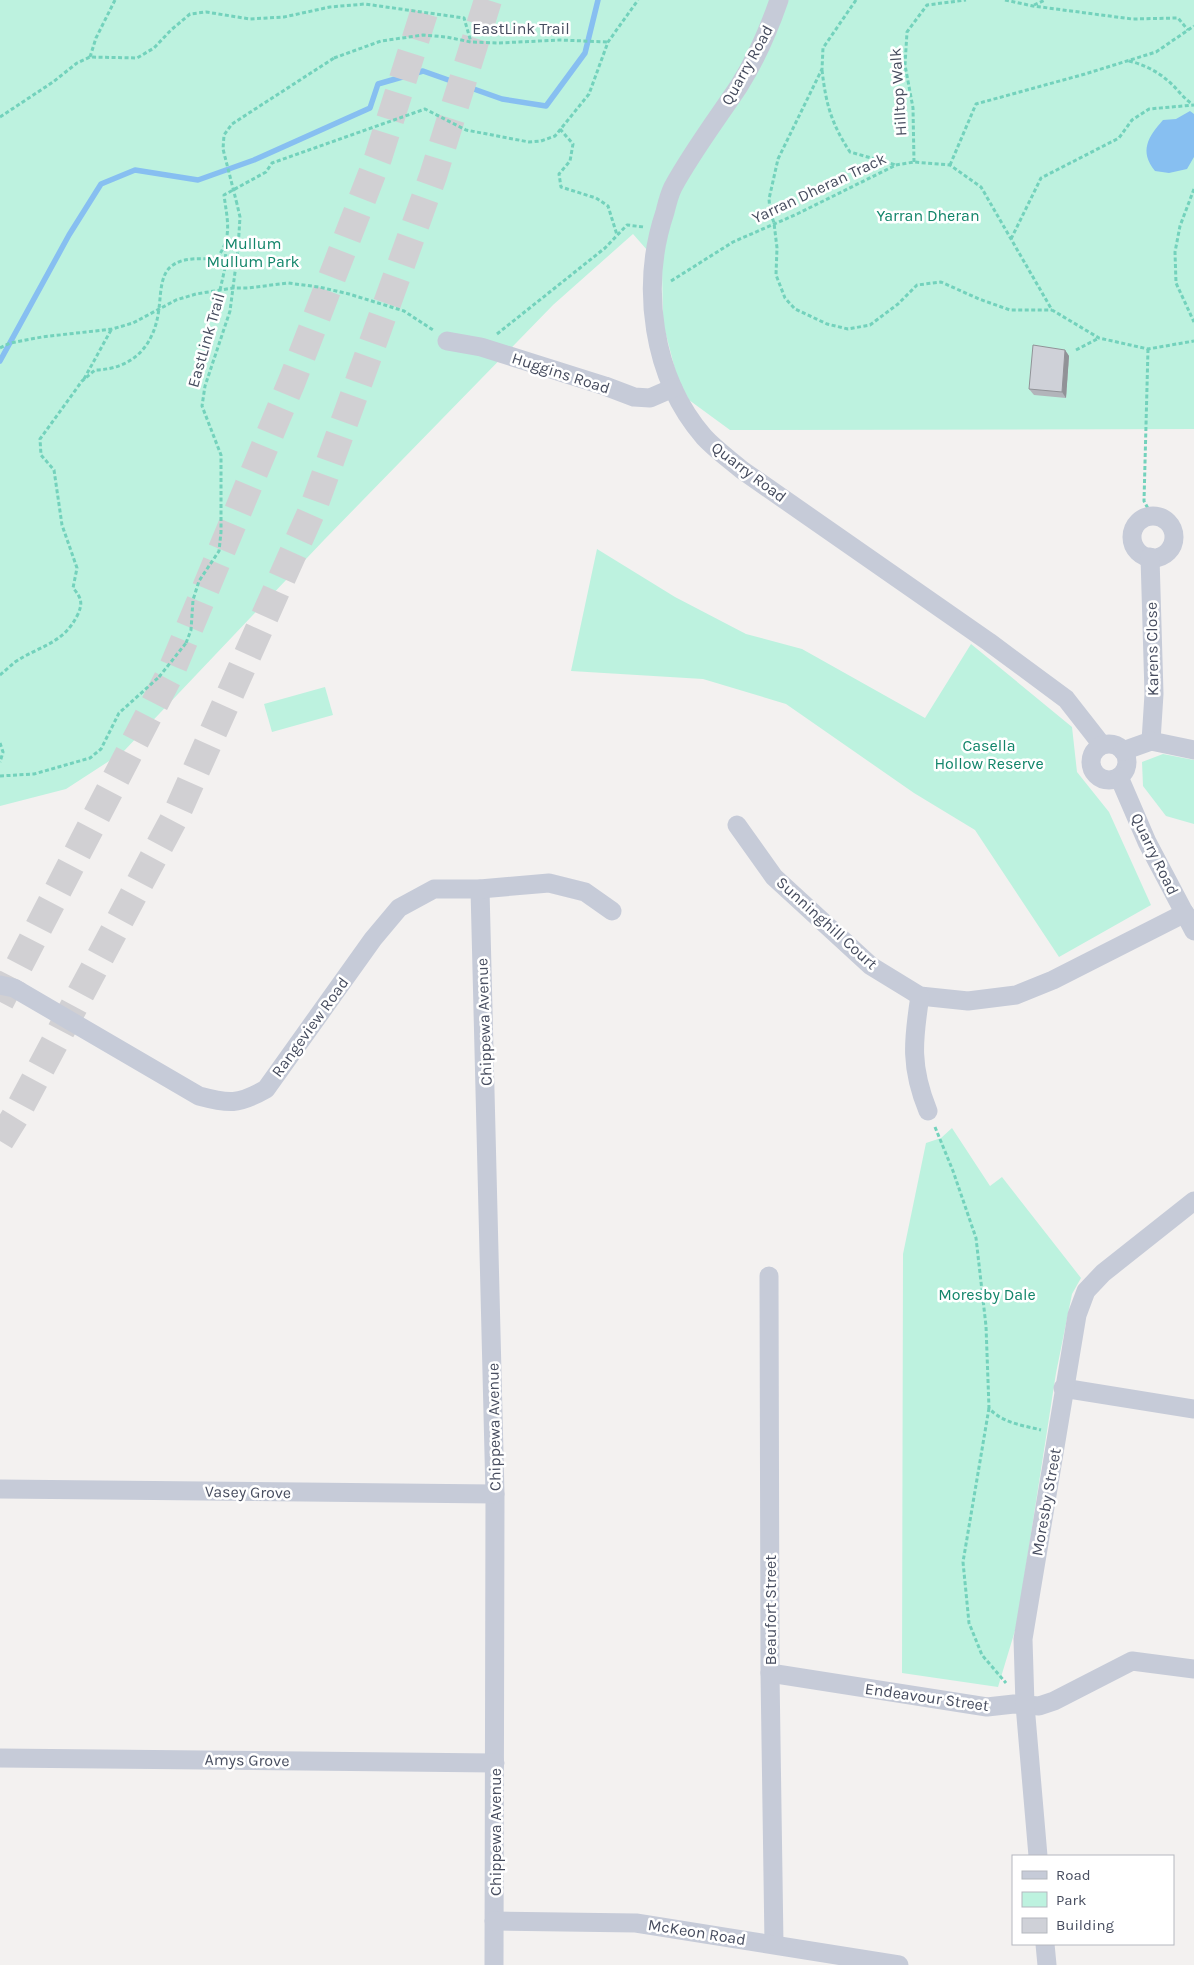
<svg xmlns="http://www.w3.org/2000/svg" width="1194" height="1965" viewBox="0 0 1194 1965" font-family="Karla,sans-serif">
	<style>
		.green { fill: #bdf2df }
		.water { fill: #87bff1 }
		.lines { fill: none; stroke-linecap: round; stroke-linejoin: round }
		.stream { stroke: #87bff1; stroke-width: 5.5 }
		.highway-tunnel { stroke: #d1d0d3; stroke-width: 28; stroke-dasharray: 28 14; stroke-linecap: butt }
		.path { stroke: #73d2bc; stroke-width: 3; stroke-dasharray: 4 2.5; stroke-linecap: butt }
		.street { stroke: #c6cbd8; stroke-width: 19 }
		.path-bridge { stroke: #73d2bc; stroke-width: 3; stroke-dasharray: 4 2.5; stroke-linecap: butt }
		.wall { fill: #b2b4ba }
		.shaded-wall { fill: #919297 }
		.building { fill: #cfd1d8; stroke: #919297 }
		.labels { text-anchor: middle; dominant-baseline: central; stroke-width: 5; stroke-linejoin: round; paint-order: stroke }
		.street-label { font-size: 16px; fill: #474d5f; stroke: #fff }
		.park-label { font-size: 16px; fill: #12856a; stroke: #fff }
	</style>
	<rect width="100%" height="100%" fill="#f3f1f0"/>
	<g class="green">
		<polygon points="0,0 1194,0 1194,429 730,430 689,400 677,377 663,323 662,267 633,234 553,305 324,540 123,752 66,789 0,806"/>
		<polygon points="597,549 675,597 746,634 802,649 925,718 971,644 1072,727 1077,772 1109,812 1151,905 1059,957 975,830 914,793 786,704 703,679 571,671"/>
		<polygon points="325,687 333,715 272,732 264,704"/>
		<polygon points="1163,754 1194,760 1194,824 1166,816 1143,786 1142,762"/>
		<polygon points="952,1128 990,1186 1002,1177 1081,1278 1072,1294 1056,1373 1017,1624 998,1687 902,1673 903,1254 926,1143 941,1138"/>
	</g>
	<path class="water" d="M1190 111 1194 114V157L1187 169 1169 173 1155 171C1139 151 1148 137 1163 120L1176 119Z"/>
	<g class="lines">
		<polyline class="stream" points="0,361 69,235 101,184 135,170 198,180 254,160 370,108 378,84 423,71 502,99 546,106 585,53 598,0"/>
		<g class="highway-tunnel">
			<polyline points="0,1002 171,672 292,381 378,158 428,0"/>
			<polyline points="0,1141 16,1115 177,813 314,506 433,176 488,0"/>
		</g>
		<g class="path">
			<polyline points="856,0 823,48 822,69 778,159 769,199 770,211 774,223 777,248 776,275 785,298 795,309 827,324 848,329 870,325 898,304 917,285 941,282 979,299 1010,310 1052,310"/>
			<polyline points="1005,0 1033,6 1132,19 1178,18 1188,30"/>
			<polyline points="1034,5 1045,0"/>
			<polyline points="90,57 96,38 115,0"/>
			<polyline points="334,58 381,41 423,35 446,37 471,42 498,43 560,40 608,42"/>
			<path d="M1129 61C1142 64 1157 71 1167 80 1176 87 1182 97 1192 104"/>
			<path d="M822 70C826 104 831 123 850 152L896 165"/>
			<polyline points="0,117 53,82 77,63 90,57 137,58 154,48 171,30 190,14 206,12 250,19 284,17 330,7 365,4 464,18 471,42"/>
			<polyline points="560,129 573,144 570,161 559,174 561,187 596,198 608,206 617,235"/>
			<polyline points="914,162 913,108 905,65 907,32 927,5 966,0"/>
			<polyline points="950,165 976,104 1085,74 1156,52 1194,26"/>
			<polyline points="1194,189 1180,226 1175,252 1176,283 1194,322"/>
			<polyline points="1011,239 1041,178 1119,138 1132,120 1149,109 1194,105"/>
			<polyline points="671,281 733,242 797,214 896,165 914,162 950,165 981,187 1052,310 1099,338 1148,349 1194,341"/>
			<polyline points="220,290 225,268 226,247"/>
			<polyline points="497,334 605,248 627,225 644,227"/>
			<polyline points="0,348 10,343 42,337 112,329 133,323 176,300 196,294 233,288 248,288 288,283 319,287 349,294 404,311 433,330"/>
			<polyline points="1148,349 1144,501 1152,516"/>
			<polyline points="1076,350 1099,338"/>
			<polyline points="84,379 111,330"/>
			<polyline points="186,643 191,630 193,600 199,581 219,551 221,532 221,455 202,406 205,386 230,311 238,249 240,217 237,204"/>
			<path d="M0 675C5 671 10 666 15 662 39 646 63 644 77 616 83 604 82 598 73 588L77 568 62 525 54 470 41 455 40 439 82 381 95 370C134 369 155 345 159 308 161 294 160 273 173 265 186 256 202 260 217 258 233 237 227 219 224 195L266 172 272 163 425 109 466 130 529 142 541 141 555 136 589 94 608 42 638 0"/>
			<polyline points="0,743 3,752 0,762"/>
			<polyline points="0,776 34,774 90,758 101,749 119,713 159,677"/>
			<path d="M935 1127 953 1171 976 1238 986 1326 989 1408C1002 1423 1022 1425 1041 1430"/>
			<polyline points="989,1408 963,1562 969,1623 982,1655 1006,1683"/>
		</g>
		<g class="street">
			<path d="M779 0C769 29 756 59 739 86 717 119 692 152 673 187 669 195 667 204 665 212 640 286 652 377 704 437 715 449 729 459 742 470L989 642 1066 699 1102 745"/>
			<polyline points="447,341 481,347 605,386 634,397 650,398 673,388"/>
			<circle cx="1153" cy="537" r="21"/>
			<polyline points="1150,557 1154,694 1151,741"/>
			<circle cx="1109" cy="762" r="18"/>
			<polyline points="1123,751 1151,741 1194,750"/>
			<polyline points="1119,777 1147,842 1194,931"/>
			<polyline points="737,825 774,877 871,966 920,996 968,1001 1016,995 1053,980 1185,913"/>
			<polyline points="480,889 495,1494 494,1965"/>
			<path d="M0 985 14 988 199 1096C229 1104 238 1105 266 1089L373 939 399 908 434 889H480L549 883 585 892 612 911"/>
			<path d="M920 996C913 1041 910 1067 928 1111"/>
			<polyline points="769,1276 770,1673 774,1944"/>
			<polyline points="1063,1388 1194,1409"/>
			<polyline points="0,1489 495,1494"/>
			<polyline points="770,1673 987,1707 1014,1704 1039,1706 1054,1701 1132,1661 1194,1669"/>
			<polyline points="0,1758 495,1763"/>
			<polyline points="1038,1856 1025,1705 1023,1639 1077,1315 1086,1291 1103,1273 1194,1201"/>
			<polyline points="494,1921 636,1923 899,1965"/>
			<polyline points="1045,1944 1047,1965"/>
		</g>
		<g class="path-bridge">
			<polyline points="237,204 223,149 224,135 232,124 334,58"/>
			<polyline points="159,677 186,643"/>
		</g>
	</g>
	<polygon class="wall" points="1065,350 1069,356 1066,398 1034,395 1029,389"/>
	<polygon class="shaded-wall" points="1065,350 1069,356 1066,398 1062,392"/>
	<polygon class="building" points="1033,345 1065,350 1062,392 1029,389"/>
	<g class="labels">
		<g class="street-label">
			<text x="521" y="28">EastLink Trail</text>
			<text transform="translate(747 65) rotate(-61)">Quarry Road</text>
			<text transform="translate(898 92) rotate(-94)">Hilltop Walk</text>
			<text transform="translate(819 188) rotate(-25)">Yarran Dheran Track</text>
			<text transform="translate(206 340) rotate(-74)">EastLink Trail</text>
			<text transform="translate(561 373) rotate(18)">Huggins Road</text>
			<text transform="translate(749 472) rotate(37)">Quarry Road</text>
			<text transform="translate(1152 649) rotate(-91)">Karens Close</text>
			<text transform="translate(1155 854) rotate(64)">Quarry Road</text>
			<text transform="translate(827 923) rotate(42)">Sunninghill Court</text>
			<text transform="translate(484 1022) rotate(-92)">Chippewa Avenue</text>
			<text transform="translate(310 1027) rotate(-54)">Rangeview Road</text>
			<text transform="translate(494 1427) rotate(-91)">Chippewa Avenue</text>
			<text transform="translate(248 1492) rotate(1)">Vasey Grove</text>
			<text transform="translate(1046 1502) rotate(-80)">Moresby Street</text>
			<text transform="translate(770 1610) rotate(-90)">Beaufort Street</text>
			<text transform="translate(927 1697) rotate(8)">Endeavour Street</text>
			<text transform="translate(247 1760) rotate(1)">Amys Grove</text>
			<text transform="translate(495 1832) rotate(-90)">Chippewa Avenue</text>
			<text transform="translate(697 1932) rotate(9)">McKeon Road</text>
		</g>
		<g class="park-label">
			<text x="928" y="215">Yarran Dheran</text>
			<text x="253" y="243">Mullum<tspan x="253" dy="18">Mullum Park</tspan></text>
			<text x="989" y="745">Casella<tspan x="989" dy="18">Hollow Reserve</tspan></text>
			<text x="987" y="1294">Moresby Dale</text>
		</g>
	</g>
	<rect x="1012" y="1855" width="162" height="90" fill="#ffffff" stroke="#b5b8bf"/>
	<rect x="1022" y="1871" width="25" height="8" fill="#c6cbd8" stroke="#b5b8bf"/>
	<text x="1056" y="1880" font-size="15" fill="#474d5f">Road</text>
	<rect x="1022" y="1892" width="25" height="15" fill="#bdf2df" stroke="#b5b8bf"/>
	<text x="1056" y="1905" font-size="15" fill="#474d5f">Park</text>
	<rect x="1022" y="1918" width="25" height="15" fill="#cfd1d8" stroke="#b5b8bf"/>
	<text x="1056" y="1930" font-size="15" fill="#474d5f">Building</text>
</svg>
